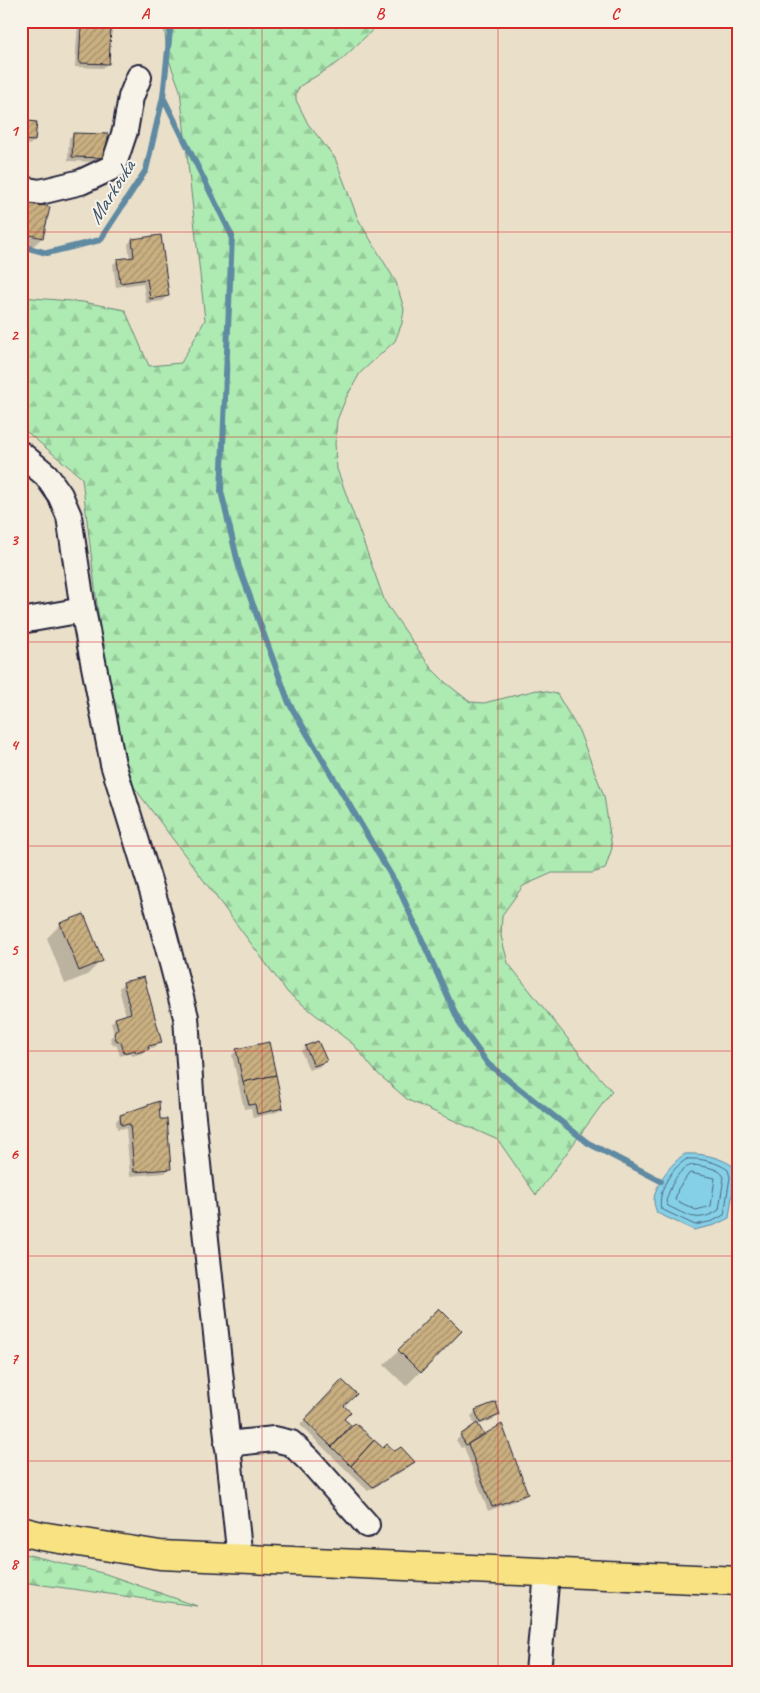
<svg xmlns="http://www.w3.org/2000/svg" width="760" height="1693" viewBox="0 0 760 1693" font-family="Caveat,sans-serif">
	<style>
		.forest { fill: url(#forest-firs); stroke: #688676 }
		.water { fill: #86d0e7; stroke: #5e8aa2 }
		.shadow { fill: #0003 }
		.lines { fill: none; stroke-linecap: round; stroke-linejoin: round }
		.shore { stroke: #4a6880; stroke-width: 1 }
		.stream { stroke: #5e8aa2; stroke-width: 6 }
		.building { fill: url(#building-hatch); stroke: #22223b }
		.minor-casing { stroke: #22223b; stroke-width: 28 }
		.major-casing { stroke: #22223b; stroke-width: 31 }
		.minor { stroke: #f7f3e8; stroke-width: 24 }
		.major { stroke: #f8e281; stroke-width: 28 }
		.grid { fill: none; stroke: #d62828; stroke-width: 1; stroke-opacity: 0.55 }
		.labels { text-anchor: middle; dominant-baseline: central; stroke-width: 4; stroke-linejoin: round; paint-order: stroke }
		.water-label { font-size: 21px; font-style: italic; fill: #40566f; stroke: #f7f3e8 }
		.neatline { fill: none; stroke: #d62828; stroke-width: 2 }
		.grid-label { font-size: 16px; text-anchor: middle; font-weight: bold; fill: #d62828 }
	</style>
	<defs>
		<pattern id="forest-firs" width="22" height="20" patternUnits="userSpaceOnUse" patternTransform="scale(1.25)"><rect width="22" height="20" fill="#aeebb2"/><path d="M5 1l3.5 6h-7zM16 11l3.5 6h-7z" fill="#95c99a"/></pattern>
		<pattern id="building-hatch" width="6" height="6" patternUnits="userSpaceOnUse" patternTransform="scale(1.25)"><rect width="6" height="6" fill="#cab081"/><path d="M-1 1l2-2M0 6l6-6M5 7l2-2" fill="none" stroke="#a48f6b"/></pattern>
	</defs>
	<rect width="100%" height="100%" fill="#eadfc9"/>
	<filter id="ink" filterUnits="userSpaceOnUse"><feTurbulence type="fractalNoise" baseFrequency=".02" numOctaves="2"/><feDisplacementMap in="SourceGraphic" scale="10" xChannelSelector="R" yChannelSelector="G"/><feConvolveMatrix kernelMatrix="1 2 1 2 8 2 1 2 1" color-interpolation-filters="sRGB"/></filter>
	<g filter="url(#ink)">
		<g class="forest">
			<polygon points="164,21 382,21 339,62 300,86 296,93 296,100 308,124 335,158 358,219 396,282 404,309 402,323 395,341 360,373 346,398 337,420 335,444 337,469 385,602 431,668 446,683 470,702 484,703 537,690 557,694 579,731 604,796 612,848 605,869 592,873 552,873 523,886 502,915 501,936 508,963 591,1068 612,1091 536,1195 498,1140 408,1100 376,1072 354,1045 288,993 116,763 82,478 21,427 21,297 83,302 125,310 149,366 181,363 205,320 180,90 167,55"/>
			<polygon points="21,1553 106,1574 197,1606 21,1582"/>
		</g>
		<path class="water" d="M685 1154C702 1153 719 1157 733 1166L735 1176 729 1218 715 1225 694 1230 657 1213C656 1210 654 1205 654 1201 654 1185 672 1162 685 1154Z"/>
		<g class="shadow">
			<polygon points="78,21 110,21 107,64 103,68 75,67"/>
			<polygon points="21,122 34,141 29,145 21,144"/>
			<polygon points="74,134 105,157 101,162 68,161 69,138"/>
			<polygon points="21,202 49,208 42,238 27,252 21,251"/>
			<polygon points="132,240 167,296 163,301 146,303 143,283 116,287 113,264 118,260 130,259 128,244"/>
			<polygon points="21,676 24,685 21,688"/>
			<polygon points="61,924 101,961 87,975 65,984 47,938"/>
			<polygon points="124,983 160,1043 156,1047 147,1049 143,1053 132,1056 131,1053 120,1056 117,1046 112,1044 110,1038 114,1034 111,1023 115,1019 126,1016 119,988"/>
			<polygon points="306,1047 325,1061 321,1066 309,1070 301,1051"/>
			<polygon points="236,1051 282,1108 277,1112 253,1118 251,1108 244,1109 232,1055"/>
			<polygon points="121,1116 159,1121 170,1168 165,1173 130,1176 126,1128 117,1129 116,1121"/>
			<polygon points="439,1310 461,1331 406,1386 384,1365"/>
			<polygon points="342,1382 342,1419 351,1427 355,1424 382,1450 395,1453 413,1462 409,1467 368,1491 300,1425"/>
			<polygon points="476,1411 499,1415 494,1419 477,1426 527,1493 522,1498 488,1511 464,1447 461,1448 456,1440 475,1426 471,1416"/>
		</g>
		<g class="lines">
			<g class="shore">
				<path d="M687 1159C701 1158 717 1162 728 1170L730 1177 724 1215 713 1221 695 1225 661 1209C657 1192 671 1168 687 1159Z"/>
				<path d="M694 1165C704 1167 719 1167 724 1177L719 1210C697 1224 688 1215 668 1206L666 1201C670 1188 678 1166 694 1165Z"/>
				<polygon points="690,1173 715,1178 711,1206 696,1210 675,1200 678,1189"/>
			</g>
			<g class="stream">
				<polyline points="163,97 232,236 221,491 239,567 289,703 398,887 462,1028 488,1064 588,1143 661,1181"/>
				<polyline points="21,246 47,253 100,240 146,170 163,97 171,21"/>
			</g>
		</g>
		<g class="building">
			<polygon points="82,21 111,21 111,28 81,27"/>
			<polygon points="81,27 111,28 109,64 79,63"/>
			<polygon points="21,120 37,122 35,141 21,140"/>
			<polygon points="73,133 108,134 107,158 72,157"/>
			<polygon points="21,200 50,207 43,238 21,233"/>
			<polygon points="161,235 169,296 150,299 147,279 120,283 117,259 134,257 132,239"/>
			<polygon points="84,914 103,961 79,971 60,923"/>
			<polygon points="144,977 162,1043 148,1046 149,1049 136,1053 135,1050 124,1053 121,1042 116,1040 114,1033 118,1028 115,1018 131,1013 123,982"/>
			<polygon points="318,1041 327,1061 314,1066 305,1046"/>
			<polygon points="269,1042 276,1075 243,1082 236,1049"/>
			<polygon points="276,1075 283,1108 257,1114 255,1104 249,1105 243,1082"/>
			<polygon points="159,1101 160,1119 167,1119 171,1169 134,1172 130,1124 121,1125 120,1115"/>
			<polygon points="439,1308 462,1331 421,1373 398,1350"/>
			<polygon points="342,1380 357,1394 344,1406 351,1412 344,1419 351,1425 332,1447 304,1420"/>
			<polygon points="496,1402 500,1415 480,1423 475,1410"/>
			<polygon points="355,1423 374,1440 351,1466 332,1447"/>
			<polygon points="477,1423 484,1434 466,1445 460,1435"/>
			<polygon points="502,1424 528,1494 492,1507 468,1444"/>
			<polygon points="374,1440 383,1448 387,1444 395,1451 401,1447 415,1462 373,1487 351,1466"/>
		</g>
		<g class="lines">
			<g class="minor-casing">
				<g id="minor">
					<polyline points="21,189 40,192 81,182 113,167 125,131 131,97 139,77"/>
					<polyline points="21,454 46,475 60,495 69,516 83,610 113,764 158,910 186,1017 192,1108 240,1559"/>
					<polyline points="21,621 83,610"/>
					<polyline points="227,1444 274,1439 291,1443 310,1461 367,1525"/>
					<polyline points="538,1672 547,1573"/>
				</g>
			</g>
			<g class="major-casing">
				<polyline id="major" points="21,1531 41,1536 160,1555 739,1581"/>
			</g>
			<use href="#minor" class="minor"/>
			<use href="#major" class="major"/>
		</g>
	</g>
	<path class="grid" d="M262 21V1672M498 21V1672M21 232H739M21 437H739M21 642H739M21 846H739M21 1051H739M21 1256H739M21 1461H739"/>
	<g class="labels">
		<g class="water-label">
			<text transform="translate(111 192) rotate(-58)">Markovka</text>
		</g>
	</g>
	<rect width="760" height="1693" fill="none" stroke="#f7f3e8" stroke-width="55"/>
	<rect x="28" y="28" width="704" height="1638" class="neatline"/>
	<g class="grid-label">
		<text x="145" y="19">A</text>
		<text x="380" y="19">B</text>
		<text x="615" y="19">C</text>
		<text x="14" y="136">1</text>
		<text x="14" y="340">2</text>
		<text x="14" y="545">3</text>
		<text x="14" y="750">4</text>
		<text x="14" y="955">5</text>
		<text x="14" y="1159">6</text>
		<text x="14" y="1364">7</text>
		<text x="14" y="1569">8</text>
	</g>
</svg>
